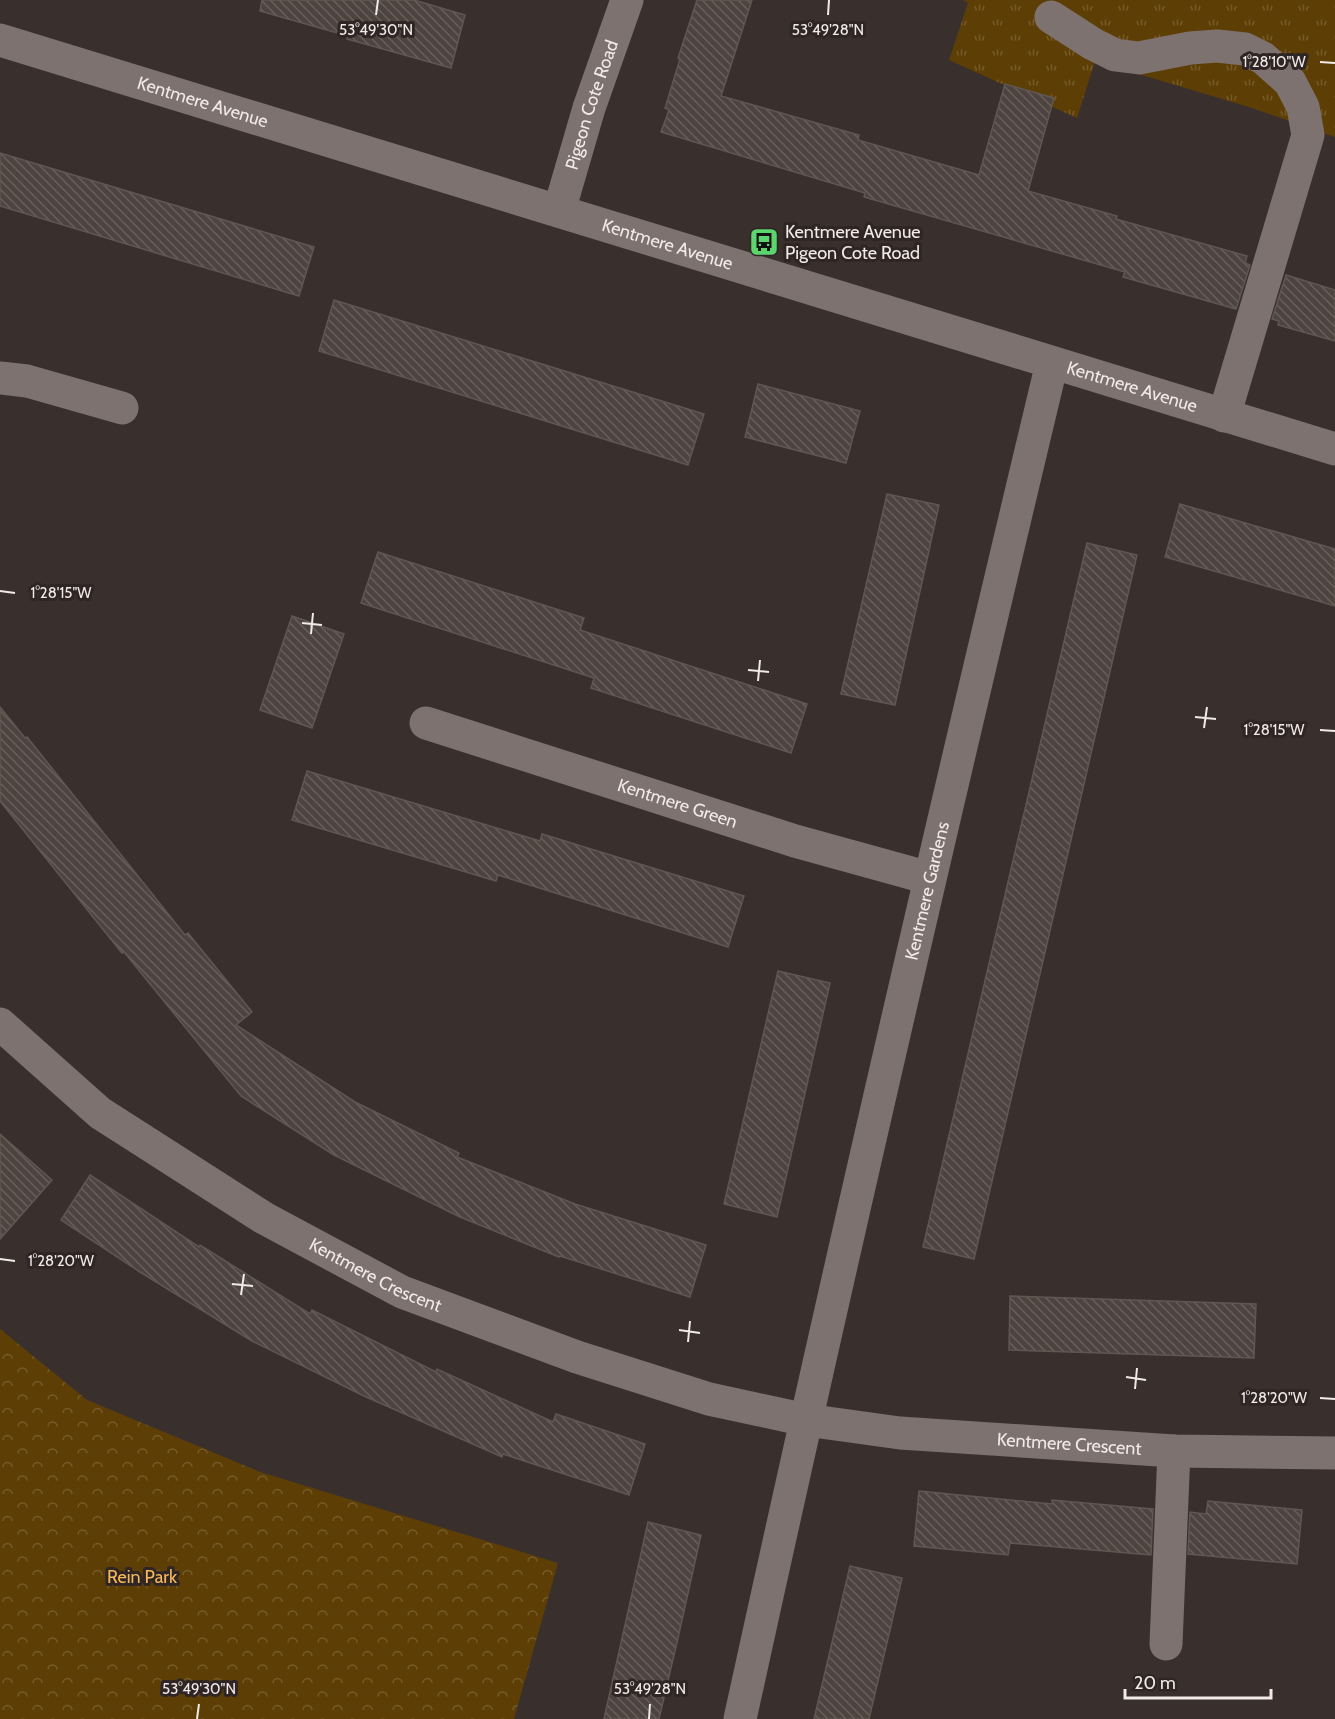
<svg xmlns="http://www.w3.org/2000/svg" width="1335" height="1719" viewBox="0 0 1335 1719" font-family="Cabin,sans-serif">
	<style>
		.grass { fill: url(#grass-tufts) }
		.park { fill: url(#park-crowns) }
		.building { fill: url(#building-back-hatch); stroke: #605752; stroke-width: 1.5 }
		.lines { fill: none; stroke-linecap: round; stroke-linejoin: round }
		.minor { stroke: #7e7270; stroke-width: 33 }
		.ticks { fill: none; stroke: #f1eae9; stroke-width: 2 }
		.labels { text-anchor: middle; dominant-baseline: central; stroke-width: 6; stroke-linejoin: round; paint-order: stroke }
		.street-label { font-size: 18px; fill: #f1eae9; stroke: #2f2524 }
		.poi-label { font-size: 18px; fill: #f1eae9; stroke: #2f2524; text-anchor: start }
		.park-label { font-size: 18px; fill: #f5b959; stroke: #2f2524 }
		.ticks-label { font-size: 15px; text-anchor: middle; fill: #f1eae9; stroke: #2f2524; stroke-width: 6; stroke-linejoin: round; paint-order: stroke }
	</style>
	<defs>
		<pattern id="grass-tufts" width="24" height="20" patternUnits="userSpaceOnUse" patternTransform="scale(1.5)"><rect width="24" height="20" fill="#5d3f05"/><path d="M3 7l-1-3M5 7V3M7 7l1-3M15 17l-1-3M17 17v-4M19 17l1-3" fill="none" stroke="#755b29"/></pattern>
		<pattern id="park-crowns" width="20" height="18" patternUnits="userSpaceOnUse" patternTransform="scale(1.5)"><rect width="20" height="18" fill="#5d3f05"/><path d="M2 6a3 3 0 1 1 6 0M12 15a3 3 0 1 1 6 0" fill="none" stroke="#755b29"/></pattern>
		<pattern id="building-back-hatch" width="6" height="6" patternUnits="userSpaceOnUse" patternTransform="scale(1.5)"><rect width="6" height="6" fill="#4d443f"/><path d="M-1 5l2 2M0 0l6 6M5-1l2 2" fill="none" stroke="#675f5b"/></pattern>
	</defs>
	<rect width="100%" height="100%" fill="#392f2d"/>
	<polygon class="grass" points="963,0 1335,0 1335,137 1249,107 1095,61 1077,118 949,60 968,3"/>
	<polygon class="park" points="0,1329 87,1400 260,1472 558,1563 514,1719 0,1719"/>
	<g class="building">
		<polygon points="262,0 414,0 465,15 451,68 347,39 348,36 260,11"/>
		<polygon points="697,0 752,0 721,96 859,135 858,140 979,175 1005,84 1054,98 1028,191 1117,216 1116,219 1247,256 1245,263 1250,265 1236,309 1123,277 1125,272 864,197 865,193 661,132 669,110 665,108 680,59 678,58"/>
		<polygon points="0,153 314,247 299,296 0,206"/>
		<polygon points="1286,275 1335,290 1335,341 1278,325 1279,321 1272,319"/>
		<polygon points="334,300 704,414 688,465 319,351"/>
		<polygon points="758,384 860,411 846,463 745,437"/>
		<polygon points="887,494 939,505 895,705 841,694"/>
		<polygon points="1180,504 1335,549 1335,606 1165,557"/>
		<polygon points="1087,543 1137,555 974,1259 923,1247"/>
		<polygon points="378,552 584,618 580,630 807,704 791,753 591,688 594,678 361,603"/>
		<polygon points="292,616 344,634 312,728 260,710"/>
		<polygon points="0,707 25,738 27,737 185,935 188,933 252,1012 236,1025 355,1102 459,1153 457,1157 575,1204 706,1245 690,1297 560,1256 559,1257 460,1217 334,1155 241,1096 124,952 122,953 0,801"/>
		<polygon points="307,771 540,841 542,834 744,896 728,947 498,875 496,881 292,820"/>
		<polygon points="778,971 830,983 777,1217 724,1204"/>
		<polygon points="0,1134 52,1180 0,1239"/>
		<polygon points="90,1175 199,1247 200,1245 310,1314 312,1310 436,1372 437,1369 553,1422 556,1414 645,1444 629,1495 503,1454 502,1457 364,1396 252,1341 140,1272 61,1220"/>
		<polygon points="1010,1296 1256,1304 1254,1358 1009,1350"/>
		<polygon points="919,1491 1052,1504 1052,1500 1153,1509 1151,1555 1010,1543 1008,1555 914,1546"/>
		<polygon points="1208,1501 1302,1510 1297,1564 1188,1554 1190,1512 1206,1514"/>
		<polygon points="648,1522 701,1535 678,1638 659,1719 604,1719"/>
		<polygon points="850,1566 902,1578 890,1630 869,1719 814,1719"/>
	</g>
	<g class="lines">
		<g class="minor">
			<polyline points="1051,17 1093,44 1115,55 1139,58 1190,48 1217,46 1245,49 1263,58 1290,82 1303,107 1308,135 1224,416"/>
			<path id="s1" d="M0 40 1335 449"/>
			<path id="s2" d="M559 211 589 108 627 0"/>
			<polyline points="0,378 27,381 122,408"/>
			<path id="s3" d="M426 723 795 841 929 878"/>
			<path id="s4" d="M0 1024 100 1113 264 1218 402 1292 577 1357 709 1399 806 1420 900 1433 1174 1451 1335 1453"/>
			<polyline points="1166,1644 1174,1451"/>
			<path id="s5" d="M740 1719C839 1266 944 814 1052 363"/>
		</g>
	</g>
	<path class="ticks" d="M376 15 378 0M828 15 829 0M1320 62 1335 63M0 591 15 593M302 623 322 625M311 634 313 613M748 670 769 672M758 681 760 660M1195 717 1216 719M1204 728 1207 707M1320 730 1335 731M0 1259 15 1261M232 1284 253 1286M241 1295 244 1274M679 1330 700 1333M688 1342 690 1321M1126 1377 1146 1380M1135 1389 1137 1368M1320 1398 1335 1399M197 1719 199 1704M649 1719 650 1704"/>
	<defs>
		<g id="bus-square" transform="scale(1.5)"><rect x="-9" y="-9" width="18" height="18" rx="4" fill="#5bd56e" stroke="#2f2524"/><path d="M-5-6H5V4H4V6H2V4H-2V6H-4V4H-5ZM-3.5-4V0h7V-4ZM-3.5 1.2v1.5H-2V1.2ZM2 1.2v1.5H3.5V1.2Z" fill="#111"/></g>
	</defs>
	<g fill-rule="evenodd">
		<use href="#bus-square" x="764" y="242"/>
	</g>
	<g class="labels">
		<g class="street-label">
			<text stroke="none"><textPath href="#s1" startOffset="212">Kentmere Avenue</textPath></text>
			<text stroke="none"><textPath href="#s2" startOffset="111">Pigeon Cote Road</textPath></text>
			<text stroke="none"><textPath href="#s1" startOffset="698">Kentmere Avenue</textPath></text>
			<text stroke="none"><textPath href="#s1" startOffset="1184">Kentmere Avenue</textPath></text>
			<text stroke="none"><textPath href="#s3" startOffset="264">Kentmere Green</textPath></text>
			<text stroke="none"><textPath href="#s5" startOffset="849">Kentmere Gardens</textPath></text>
			<text stroke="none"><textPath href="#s4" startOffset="454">Kentmere Crescent</textPath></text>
			<text stroke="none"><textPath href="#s4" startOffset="1174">Kentmere Crescent</textPath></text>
		</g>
		<g class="poi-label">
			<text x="785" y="232">Kentmere Avenue<tspan x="785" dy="21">Pigeon Cote Road</tspan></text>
		</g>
		<g class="park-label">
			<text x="142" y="1577">Rein Park</text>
		</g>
	</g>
	<g class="ticks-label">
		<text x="376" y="35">53°49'30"N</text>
		<text x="828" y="35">53°49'28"N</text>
		<text x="1274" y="67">1°28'10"W</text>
		<text x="61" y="598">1°28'15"W</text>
		<text x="1274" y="735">1°28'15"W</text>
		<text x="61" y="1266">1°28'20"W</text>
		<text x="1274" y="1403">1°28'20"W</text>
		<text x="199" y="1694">53°49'30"N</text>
		<text x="650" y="1694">53°49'28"N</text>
	</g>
	<path d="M1125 1689v9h146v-9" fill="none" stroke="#f1eae9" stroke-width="3"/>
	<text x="1134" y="1689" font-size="18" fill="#f1eae9" stroke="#2f2524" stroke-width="4.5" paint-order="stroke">20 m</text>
</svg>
